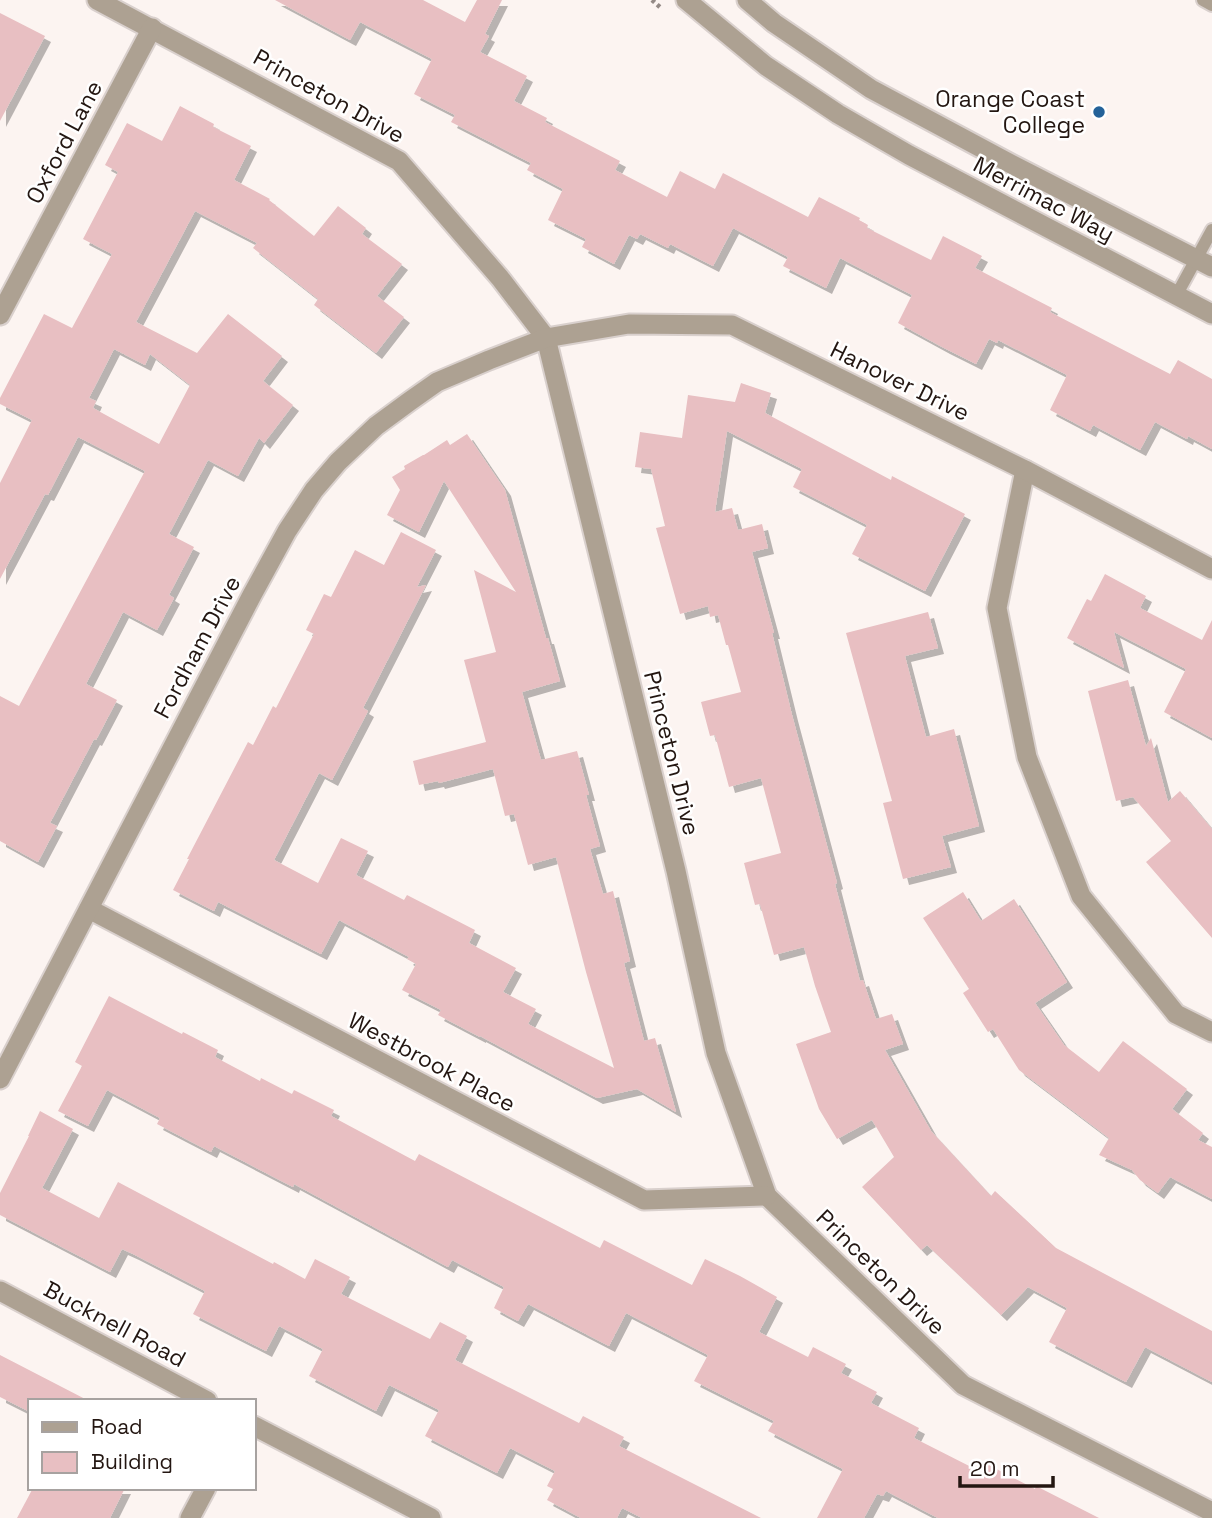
<svg xmlns="http://www.w3.org/2000/svg" width="1212" height="1518" viewBox="0 0 1212 1518" font-family="'Space Grotesk',sans-serif">
	<style>
		.building { fill: #e8bfc2; fill-rule: evenodd; filter: url(#shadow) }
		.lines { fill: none; stroke-linecap: round; stroke-linejoin: round }
		.service-casing { stroke: #d9d0cd; stroke-width: 16 }
		.minor-casing { stroke: #d9d0cd; stroke-width: 23 }
		.tertiary-casing { stroke: #d9d0cd; stroke-width: 23 }
		.path { stroke: #948a86; stroke-width: 4.5; stroke-dasharray: 3.5 3.5; stroke-linecap: butt }
		.service { stroke: #ada192; stroke-width: 12 }
		.minor { stroke: #ada192; stroke-width: 19 }
		.tertiary { stroke: #ada192; stroke-width: 19 }
		.poi-dot { fill: #246299; stroke: #fff; stroke-width: 2.5 }
		.labels { text-anchor: middle; dominant-baseline: central; stroke-width: 5; stroke-linejoin: round; paint-order: stroke }
		.street-label { font-size: 23px; fill: #231611; stroke: #fff }
		.poi-label { font-size: 23px; fill: #231611; stroke: #fff; text-anchor: end }
	</style>
	<defs>
		<filter id="shadow"><feDropShadow dx="6" dy="6" stdDeviation="0" flood-color="#0004"/></filter>
	</defs>
	<rect width="100%" height="100%" fill="#fcf4f1"/>
	<g class="building">
		<polygon points="275,0 423,0 465,22 477,0 502,0 485,34 489,36 480,52 527,76 514,101 547,118 545,122 620,161 615,170 667,197 680,171 715,189 723,173 808,217 819,197 860,218 859,220 868,225 867,228 931,260 943,236 982,256 975,268 1052,308 1050,312 1170,374 1178,360 1212,379 1212,449 1188,436 1187,439 1155,422 1140,450 1093,425 1090,431 1050,410 1067,375 998,340 997,343 989,339 976,364 944,348 898,323 912,295 840,258 826,288 783,266 788,257 733,228 713,266 670,244 668,248 640,234 637,239 629,235 614,264 582,247 586,239 548,220 563,189 527,170 531,163 451,122 455,115 414,94 432,59 360,22 350,40"/>
		<polygon points="0,13 45,36 0,121"/>
		<path d="M180 106 214 124 213 127 251 146 234 180 270 199 269 200 314 236 338 206 366 228 362 234 402 264 377 296 404 317 376 353 314 305 318 299 253 248 257 243 195 211 136 322 197 353 228 314 282 356 263 381 293 405 264 443 259 438 238 476 208 460 169 534 194 547 169 595 174 598 157 630 123 612 86 684 117 700 96 740 94 739 50 823 57 826 38 862 0 841V696L19 706 145 471 78 437 48 495 45 494 0 579V483L32 420 0 404V398L44 314 72 328 112 254 83 239 118 172 105 165 127 123 162 141ZM114 349 145 365 150 354 190 385 159 444 93 408 96 401 89 398Z"/>
		<polygon points="741,383 771,393 765,413 891,480 892,476 965,514 925,591 852,554 867,525 793,487 802,469 727,431 715,512 732,508 738,530 762,524 768,548 752,552 774,633 772,633 792,715 837,883 835,884 860,981 863,980 876,1019 892,1014 903,1044 885,1050 931,1131 991,1196 995,1191 1056,1248 1212,1331 1212,1382 1145,1347 1126,1382 1049,1342 1067,1308 1028,1287 1001,1315 927,1245 921,1250 862,1187 894,1157 872,1120 837,1139 819,1109 796,1044 831,1032 815,986 804,947 774,955 760,904 755,905 744,863 781,853 761,778 729,787 715,735 710,736 701,702 741,692 728,645 726,645 718,615 710,617 708,606 680,614 656,528 665,526 651,469 635,467 640,432 682,438 688,395 735,402"/>
		<polygon points="467,434 505,490 546,638 548,638 560,681 522,692 541,760 577,751 589,795 586,795 600,846 590,849 603,894 613,891 630,961 624,963 644,1041 655,1038 676,1112 637,1089 597,1098 480,1036 480,1037 438,1015 441,1010 402,990 416,964 407,959 409,957 339,920 321,954 218,902 214,911 173,890 189,859 187,859 248,742 253,745 273,706 276,708 314,634 306,630 324,594 331,597 355,550 384,565 401,532 436,550 417,587 426,585 363,708 368,711 332,780 319,773 274,860 318,883 341,838 368,851 356,875 404,900 407,895 475,930 469,943 516,968 503,992 536,1009 528,1024 614,1068 586,972 556,857 528,865 514,814 505,816 493,769 439,783 438,781 419,785 413,761 486,742 464,660 496,652 474,570 516,592 444,481 419,532 387,515 400,490 392,477 405,469 404,466 423,455 424,455 447,440 450,445"/>
		<polygon points="1105,574 1146,596 1140,608 1202,640 1212,620 1212,738 1164,712 1186,669 1114,632 1124,668 1067,638 1087,599 1091,601"/>
		<polygon points="928,612 938,648 905,656 926,737 954,729 979,826 942,836 951,867 903,879 883,803 892,801 846,633"/>
		<polygon points="1128,680 1146,746 1151,738 1168,802 1180,791 1212,829 1212,938 1146,862 1171,841 1133,797 1116,801 1088,691"/>
		<polygon points="963,892 981,921 1014,899 1067,982 1035,1003 1064,1045 1099,1072 1123,1041 1187,1089 1172,1109 1203,1133 1198,1140 1212,1147 1212,1199 1170,1177 1158,1193 1140,1180 1132,1170 1099,1155 1109,1138 1019,1070 993,1029 988,1032 963,993 969,989 923,918"/>
		<polygon points="109,996 182,1034 183,1032 218,1050 215,1057 260,1081 261,1078 292,1094 294,1090 334,1110 331,1116 415,1161 419,1154 600,1248 604,1240 692,1285 705,1259 740,1276 777,1297 759,1332 808,1357 813,1347 846,1364 841,1373 877,1392 871,1403 919,1428 914,1438 983,1473 987,1464 1035,1489 1036,1486 1099,1518 938,1518 886,1491 883,1496 877,1494 864,1518 817,1518 843,1469 768,1431 774,1421 694,1381 708,1355 626,1313 609,1346 528,1304 518,1321 494,1308 504,1287 452,1260 448,1267 294,1184 293,1187 214,1146 211,1152 180,1136 157,1124 160,1118 107,1090 88,1126 58,1111 82,1066 75,1062"/>
		<polygon points="40,1111 73,1129 42,1188 99,1218 118,1182 273,1264 274,1262 305,1279 315,1259 350,1277 341,1294 430,1339 440,1322 467,1336 455,1360 579,1423 583,1416 624,1437 619,1446 761,1518 642,1518 622,1508 617,1518 581,1518 547,1500 553,1489 547,1486 555,1471 510,1448 497,1473 425,1436 439,1410 389,1385 376,1411 309,1376 323,1349 279,1326 266,1351 193,1314 205,1291 133,1254 122,1249 110,1272 0,1215 0,1193 29,1136 28,1136"/>
		<polygon points="0,1355 89,1401 30,1401 30,1412 0,1397"/>
		<polygon points="33,1488 125,1488 110,1518 17,1518"/>
	</g>
	<g class="lines">
		<g class="service-casing">
			<g id="service">
				<polyline points="1203,0 1212,5"/>
				<polyline points="1176,296 1212,230"/>
			</g>
		</g>
		<g class="minor-casing">
			<g id="minor">
				<polyline points="97,0 399,161 500,278 546,338 676,871 716,1053 767,1196 963,1385 1212,1512"/>
				<polyline points="0,315 152,28"/>
				<polyline points="1025,470 997,608 1027,757 1081,896 1176,1014 1212,1032"/>
				<polyline points="89,909 644,1200 767,1196"/>
				<polyline points="0,1079 252,595 287,531 314,490 338,462 376,426 410,401 437,382 489,360 546,338 629,324 732,325 1025,470 1212,569"/>
				<polyline points="0,1291 207,1401"/>
				<polyline points="254,1426 431,1518"/>
				<polyline points="190,1518 206,1488"/>
			</g>
		</g>
		<g class="tertiary-casing">
			<g id="tertiary">
				<polyline points="686,0 766,66 838,114 909,155 1212,314"/>
				<polyline points="747,0 774,23 871,89 1011,164 1212,267"/>
			</g>
		</g>
		<polyline class="path" points="652,0 662,9"/>
		<use href="#service" class="service"/>
		<use href="#minor" class="minor"/>
		<use href="#tertiary" class="tertiary"/>
	</g>
	<circle class="poi-dot" cx="1099" cy="112" r="7"/>
	<g class="labels">
		<g class="street-label">
			<text transform="translate(329 96) rotate(29)">Princeton Drive</text>
			<text transform="translate(64 142) rotate(-62)">Oxford Lane</text>
			<text transform="translate(1044 199) rotate(28)">Merrimac Way</text>
			<text transform="translate(900 381) rotate(26)">Hanover Drive</text>
			<text transform="translate(197 647) rotate(-62)">Fordham Drive</text>
			<text transform="translate(672 753) rotate(76)">Princeton Drive</text>
			<text transform="translate(432 1062) rotate(28)">Westbrook Place</text>
			<text transform="translate(881 1272) rotate(44)">Princeton Drive</text>
			<text transform="translate(115 1324) rotate(28)">Bucknell Road</text>
		</g>
		<g class="poi-label">
			<text x="1085" y="99">Orange Coast<tspan x="1085" dy="26">College</tspan></text>
		</g>
	</g>
	<rect x="28" y="1399" width="228" height="91" fill="#ffffff" stroke="#a7a2a0" stroke-width="2"/>
	<rect x="42" y="1422" width="35" height="10" fill="#ada192" stroke="#a7a2a0" stroke-width="2"/>
	<text x="91" y="1434" font-size="21" fill="#231611">Road</text>
	<rect x="42" y="1452" width="35" height="21" fill="#e8bfc2" stroke="#a7a2a0" stroke-width="2"/>
	<text x="91" y="1469" font-size="21" fill="#231611">Building</text>
	<path d="M960 1476v10h93v-10" fill="none" stroke="#231611" stroke-width="3.5"/>
	<text x="970" y="1476" font-size="21" fill="#231611" stroke="#ffffff" stroke-width="5" paint-order="stroke">20 m</text>
</svg>
